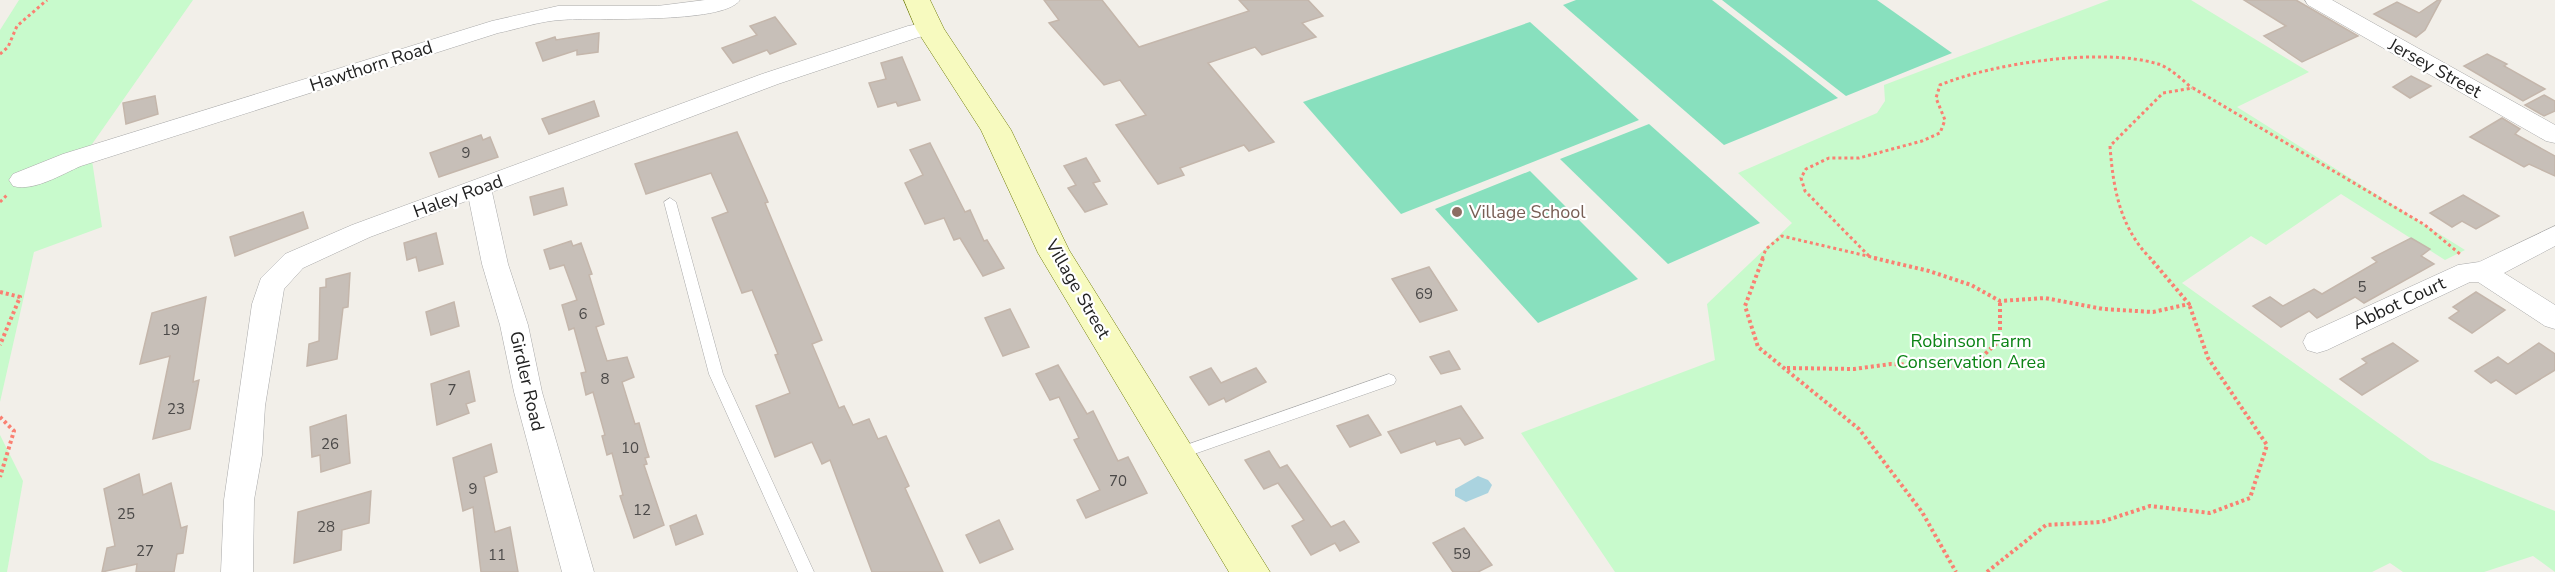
<svg xmlns="http://www.w3.org/2000/svg" width="2555" height="572" viewBox="0 0 2555 572" font-family="'Nunito Sans',sans-serif">
	<style>
		.park { fill: #c8facc }
		.pitch { fill: #88e0be }
		.water { fill: #aad3df }
		.building { fill: #c7bfb8; stroke: #c4b6ab; stroke-width: 1.5 }
		.lines { fill: none; stroke-linecap: round; stroke-linejoin: round }
		.service-casing { stroke: #a9a9a9; stroke-width: 1 }
		.minor-casing { stroke: #a9a9a9; stroke-width: 1 }
		.secondary-casing { stroke: #707d05; stroke-width: 1 }
		.path-far1 { stroke: #fa8072; stroke-width: 3; stroke-dasharray: 3 3; stroke-linecap: butt }
		.path { stroke: #fa8072; stroke-width: 4; stroke-dasharray: 3 3; stroke-linecap: butt }
		.service { fill: #fff; fill-rule: evenodd }
		.minor { fill: #fff; fill-rule: evenodd }
		.secondary { fill: #f7fabf; fill-rule: evenodd }
		.education-dot { fill: #8d6e63; stroke: #fff; stroke-width: 2 }
		.labels { text-anchor: middle; dominant-baseline: central; stroke-width: 4.5; stroke-linejoin: round; paint-order: stroke }
		.number-label { font-size: 15px; fill: #4b4948 }
		.street-label { font-size: 18px; fill: #222; stroke: #fff }
		.education-label { font-size: 18px; fill: #785e54; stroke: #fff; text-anchor: start }
		.park-label { font-size: 18px; fill: #0c8416; stroke: #fff }
	</style>
	<rect width="100%" height="100%" fill="#f2efe9"/>
	<g class="park">
		<polygon points="19,0 193,0 90,147 102,227 34,252 0,402 0,30"/>
		<polygon points="2109,0 2191,0 2309,72 2237,107 2465,250 2445,260 2341,194 2266,245 2251,236 2182,283 2430,460 2555,511 2555,572 2533,556 2484,572 2403,572 2390,563 2372,572 1615,572 1521,433 1715,360 1707,304 1792,223 1738,173 1877,113 1885,101 1884,85"/>
		<polygon points="0,435 23,481 7,572 0,572"/>
	</g>
	<g class="pitch">
		<polygon points="1576,0 1712,0 1838,98 1724,145 1563,5"/>
		<polygon points="1722,0 1877,0 1952,53 1846,96"/>
		<polygon points="1530,22 1639,120 1401,214 1303,102"/>
		<polygon points="1649,124 1760,223 1668,264 1560,159"/>
		<polygon points="1530,171 1638,279 1538,323 1435,209"/>
	</g>
	<polygon class="water" points="1478,476 1488,480 1492,485 1488,493 1466,502 1455,496 1455,489"/>
	<g class="building">
		<polygon points="1044,0 1102,0 1139,47 1249,11 1239,0 1308,0 1323,16 1302,23 1316,37 1262,55 1255,47 1208,63 1274,142 1249,151 1244,145 1180,168 1184,175 1158,184 1116,125 1146,115 1120,80 1104,85 1049,23 1059,20"/>
		<polygon points="2244,0 2296,0 2358,36 2302,62 2264,36 2286,26"/>
		<polygon points="2438,0 2441,0 2425,30 2416,37 2374,14 2397,2 2419,13"/>
		<polygon points="775,17 796,44 770,54 767,50 733,63 722,48 757,35 750,26"/>
		<polygon points="599,33 598,52 577,55 577,50 543,61 536,43 555,37 556,40"/>
		<polygon points="2487,54 2507,64 2504,66 2545,89 2523,101 2464,66"/>
		<polygon points="902,57 920,100 898,106 896,102 878,107 869,83 886,79 881,63"/>
		<polygon points="2411,76 2431,86 2410,98 2393,87"/>
		<polygon points="2544,95 2555,101 2555,111 2544,116 2525,105"/>
		<polygon points="155,96 158,114 126,124 123,103"/>
		<polygon points="594,101 599,116 549,134 542,119"/>
		<polygon points="2502,118 2520,129 2515,134 2555,156 2555,176 2529,164 2524,167 2470,137"/>
		<polygon points="737,132 768,202 765,203 822,340 812,344 839,408 844,406 853,425 869,419 878,439 886,436 909,486 905,488 943,572 872,572 830,460 822,464 812,442 775,457 756,406 790,393 775,355 778,354 752,290 742,293 712,218 728,212 711,173 646,194 635,164"/>
		<polygon points="481,135 483,140 490,137 498,157 439,177 430,153"/>
		<polygon points="930,143 965,212 970,210 984,241 987,240 1004,268 983,276 960,238 954,240 944,218 925,224 905,183 923,175 910,150"/>
		<polygon points="1086,158 1100,181 1093,183 1107,204 1085,212 1068,188 1076,185 1064,166"/>
		<polygon points="563,188 567,205 534,215 530,197"/>
		<polygon points="2463,195 2499,216 2476,229 2462,221 2452,227 2430,213"/>
		<polygon points="303,212 308,228 235,256 230,237"/>
		<polygon points="436,233 443,264 419,271 416,257 407,260 404,243"/>
		<polygon points="2411,238 2430,249 2421,256 2434,264 2364,303 2355,297 2317,318 2309,311 2281,327 2253,306 2270,297 2283,306 2314,289 2322,294 2377,262 2372,258"/>
		<polygon points="571,241 573,246 581,243 592,274 589,275 604,324 596,327 607,361 627,357 634,377 622,382 635,424 639,423 647,451 649,457 645,458 647,464 644,465 664,525 634,538 620,496 623,495 612,453 607,455 602,436 605,435 593,392 586,395 581,373 586,372 574,328 569,330 562,305 577,300 564,265 550,269 544,250"/>
		<polygon points="1429,267 1457,310 1420,322 1392,279"/>
		<polygon points="350,273 348,307 343,308 337,359 307,366 309,344 319,341 320,288 326,287 326,279"/>
		<polygon points="2476,292 2505,310 2472,333 2449,318 2459,311 2453,307"/>
		<polygon points="206,297 193,382 199,380 190,429 153,439 170,356 140,364 152,313"/>
		<polygon points="454,302 459,326 431,335 426,312"/>
		<polygon points="1010,309 1029,347 1003,356 985,318"/>
		<polygon points="2393,343 2418,361 2362,395 2340,379 2367,363 2362,359"/>
		<polygon points="2539,343 2555,354 2555,370 2516,394 2496,380 2491,383 2475,371 2498,357 2508,364"/>
		<polygon points="1449,351 1460,369 1441,374 1430,357"/>
		<polygon points="1058,365 1087,414 1093,411 1118,461 1128,457 1147,493 1086,518 1077,500 1100,490 1074,440 1079,438 1059,397 1050,400 1036,374"/>
		<polygon points="1211,368 1221,383 1256,368 1266,382 1226,402 1224,398 1209,405 1190,377"/>
		<polygon points="469,371 475,401 466,404 469,413 437,425 431,384"/>
		<polygon points="1461,406 1483,438 1465,445 1460,438 1437,445 1435,441 1401,453 1388,432"/>
		<polygon points="346,415 350,463 321,472 320,455 312,457 310,427"/>
		<polygon points="1368,415 1381,435 1350,447 1337,426"/>
		<polygon points="491,444 497,472 484,477 495,532 510,527 518,572 481,572 473,507 463,511 453,458"/>
		<polygon points="1269,451 1280,468 1287,465 1331,527 1344,521 1359,542 1340,551 1335,543 1311,555 1292,526 1304,520 1278,483 1264,489 1245,460"/>
		<polygon points="139,474 143,495 171,483 181,528 187,526 183,553 177,554 174,572 136,572 137,564 102,572 107,548 115,546 104,489"/>
		<polygon points="371,491 369,523 342,530 341,550 294,563 298,512"/>
		<polygon points="696,515 703,534 676,545 670,526"/>
		<polygon points="999,520 1013,549 980,563 966,535"/>
		<polygon points="1464,528 1492,565 1478,572 1453,572 1433,543"/>
	</g>
	<g class="lines">
		<g class="service-casing">
			<g id="service">
				<polygon points="670,198 676,202 723,374 814,572 798,572 709,374 664,202"/>
				<polygon points="1389,374 1394,376 1396,380 1394,384 1177,460 1172,458 1169,454 1172,450"/>
			</g>
		</g>
		<g class="minor-casing">
			<g id="minor">
				<path d="M705 0H740C723 25 593 17 561 20 540 21 518 29 498 33L81 166C62 174 34 192 13 186L9 180 13 174 63 154 492 21 558 6H657Z"/>
				<polygon points="2305,0 2332,0 2555,125 2555,143 2546,141 2308,5"/>
				<polygon points="930,22 938,24 941,29 938,34 919,37 778,84 492,192 508,264 528,325 542,392 594,572 562,572 514,392 500,325 482,264 469,200 370,237 303,268 284,289 265,406 262,455 254,500 253,572 221,572 224,500 252,304 261,278 285,254 352,225 762,74 908,26"/>
				<polygon points="2555,226 2555,246 2504,273 2555,305 2555,329 2545,326 2478,282 2470,282 2327,350 2317,353 2307,350 2303,342 2307,334 2458,265 2479,262"/>
			</g>
		</g>
		<g class="secondary-casing">
			<polygon id="secondary" points="904,0 930,0 944,29 1011,130 1069,250 1270,572 1229,572 1038,253 981,130 916,29"/>
		</g>
		<g class="path-far1">
			<polyline points="0,54 8,47 17,26 47,0"/>
			<polyline points="0,202 8,194"/>
			<path d="M1869 256 1805 191 1801 178 1806 169 1829 158H1859L1922 141 1940 133 1945 120 1936 98 1940 85C1993 63 2103 47 2158 64 2171 68 2182 80 2192 88"/>
			<polyline points="1762,259 1766,249 1782,236 1880,259"/>
			<path d="M2151 259C2120 228 2113 188 2110 146L2163 93 2193 88 2425 225 2460 254"/>
		</g>
		<g class="path">
			<polyline points="1763,258 1745,306 1758,347 1859,429 1922,512 1956,572"/>
			<polyline points="1874,258 1929,271 1971,285 2000,301 2045,298 2103,309 2153,312 2189,304 2150,258"/>
			<polyline points="0,292 20,297 0,345"/>
			<polyline points="1787,368 1854,369 1891,364 1971,367 2000,340 2000,301"/>
			<polyline points="0,417 14,431 0,477"/>
			<polyline points="1987,572 2046,525 2101,522 2150,506 2210,513 2250,498 2267,445 2208,358 2189,304"/>
		</g>
		<use href="#service" class="service"/>
		<use href="#minor" class="minor"/>
		<use href="#secondary" class="secondary"/>
	</g>
	<circle class="education-dot" cx="1457" cy="212" r="6"/>
	<g class="labels">
		<g class="number-label">
			<text x="466" y="153">9</text>
			<text x="2362" y="287">5</text>
			<text x="1424" y="294">69</text>
			<text x="583" y="314">6</text>
			<text x="171" y="330">19</text>
			<text x="605" y="379">8</text>
			<text x="452" y="390">7</text>
			<text x="176" y="409">23</text>
			<text x="330" y="444">26</text>
			<text x="630" y="448">10</text>
			<text x="1118" y="481">70</text>
			<text x="473" y="489">9</text>
			<text x="642" y="510">12</text>
			<text x="126" y="514">25</text>
			<text x="326" y="527">28</text>
			<text x="145" y="551">27</text>
			<text x="1462" y="554">59</text>
			<text x="497" y="555">11</text>
		</g>
		<g class="street-label">
			<text transform="translate(371 66) rotate(-18)">Hawthorn Road</text>
			<text transform="translate(2435 68) rotate(29)">Jersey Street</text>
			<text transform="translate(458 196) rotate(-20)">Haley Road</text>
			<text transform="translate(1078 289) rotate(60)">Village Street</text>
			<text transform="translate(2399 303) rotate(-25)">Abbot Court</text>
			<text transform="translate(527 381) rotate(77)">Girdler Road</text>
		</g>
		<g class="education-label">
			<text x="1469" y="212">Village School</text>
		</g>
		<g class="park-label">
			<text x="1971" y="341">Robinson Farm<tspan x="1971" dy="21">Conservation Area</tspan></text>
		</g>
	</g>
</svg>
